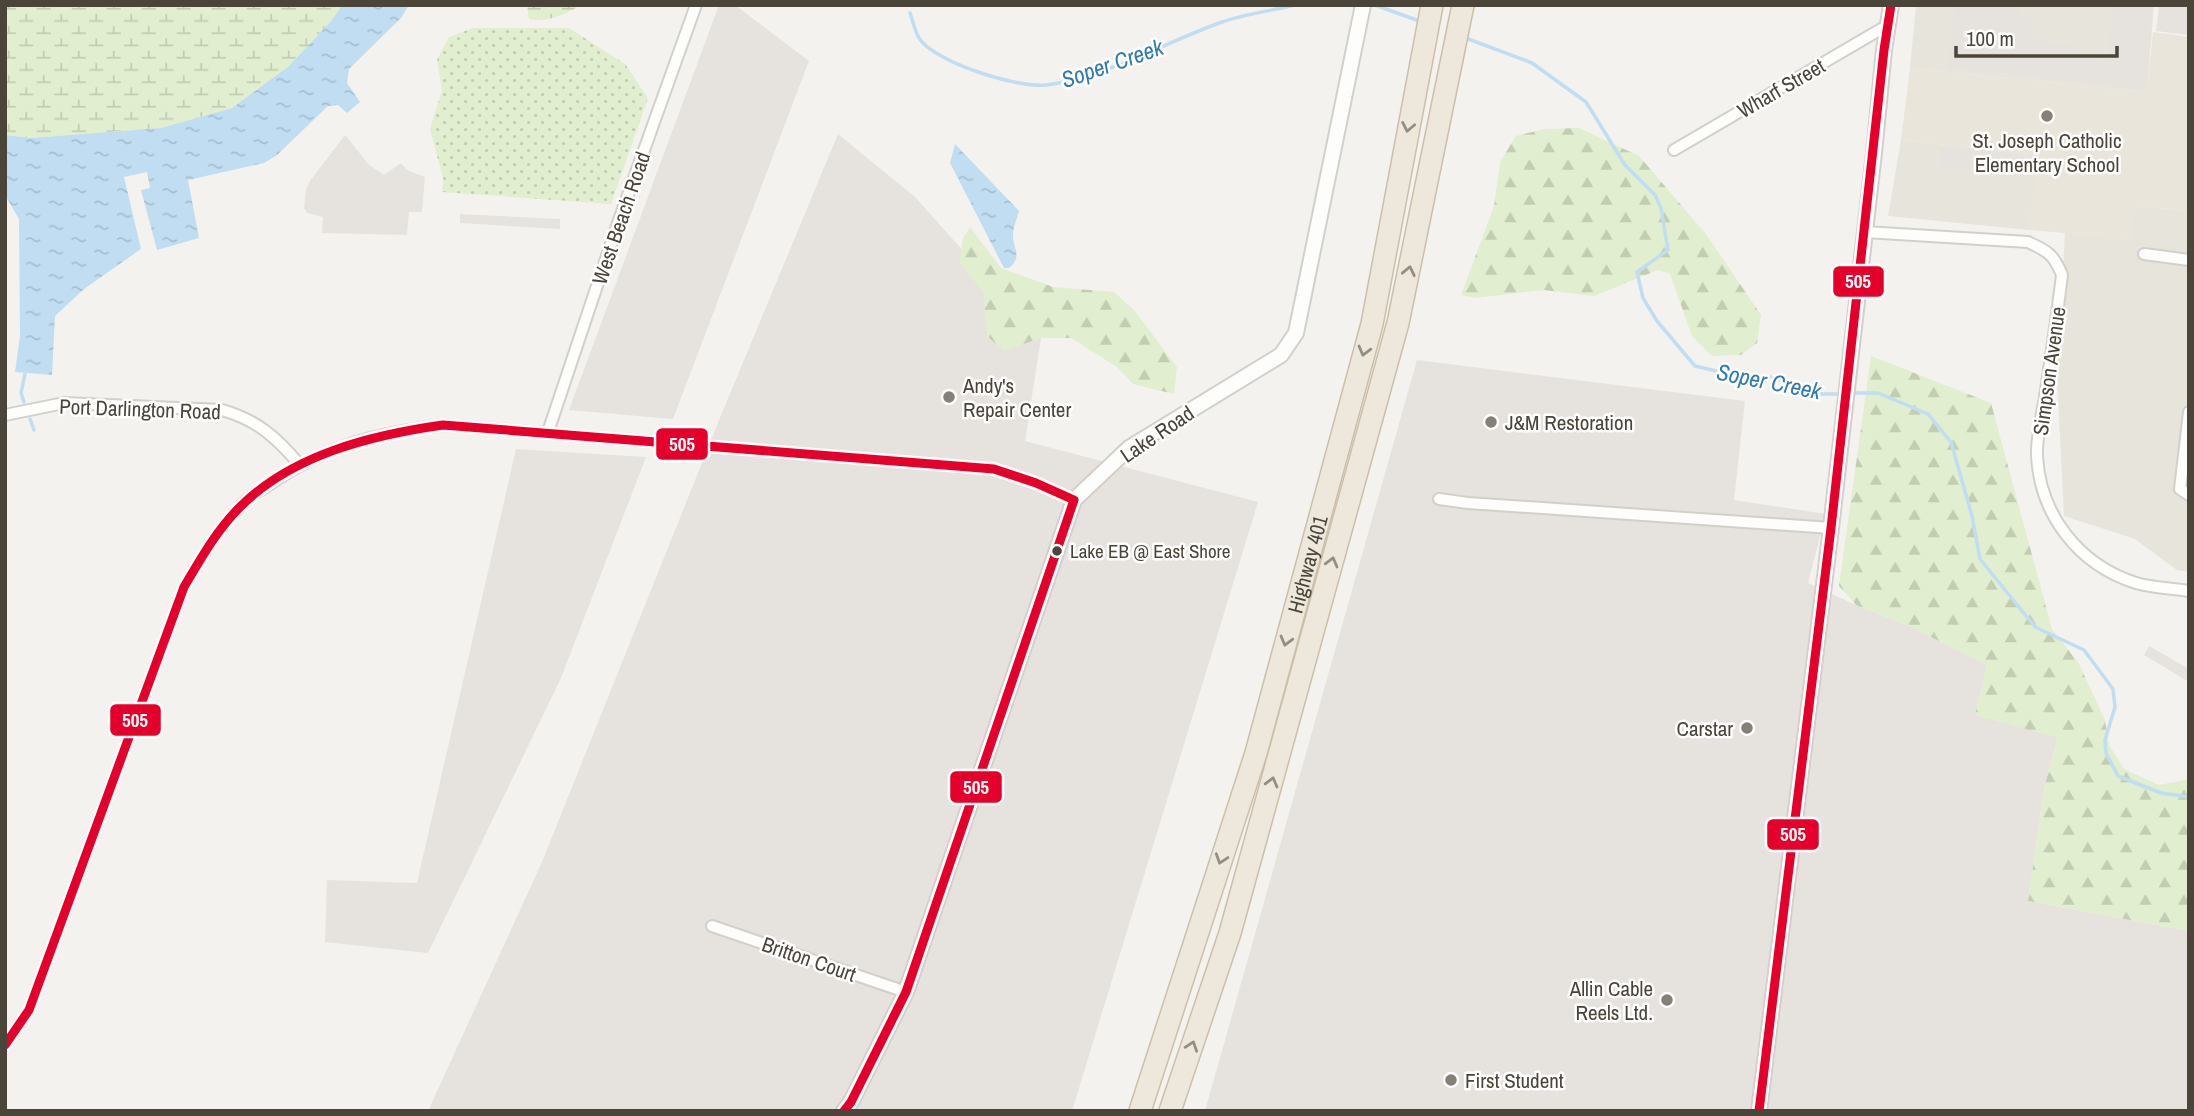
<svg xmlns="http://www.w3.org/2000/svg" width="2194" height="1116" viewBox="0 0 2194 1116" font-family="'Archivo Narrow',sans-serif">
	<style>
		.residential { fill: #e7e4dc }
		.industrial { fill: #e6e2de }
		.education { fill: #eae5da }
		.grass { fill: url(#grass-dots) }
		.forest { fill: url(#forest-firs) }
		.wetland { fill: url(#wetland-marsh) }
		.parking { fill: #e6e3df }
		.water { fill: url(#water-ripples) }
		.lines { fill: none; stroke-linecap: round; stroke-linejoin: round }
		.stream { stroke: #c0ddf1; stroke-width: 3.5 }
		.minor-casing { stroke: #d2d0cb; stroke-width: 14 }
		.tertiary-casing { stroke: #d2d0cb; stroke-width: 18 }
		.motorway-casing { stroke: #ccbfa9; stroke-width: 24 }
		.minor { stroke: #fdfdfc; stroke-width: 10 }
		.tertiary { stroke: #fdfdfc; stroke-width: 14 }
		.motorway { stroke: #ede8db; stroke-width: 21 }
		.bus-1-casing { stroke: #fff; stroke-width: 14 }
		.bus-1 { stroke: #e4002b; stroke-width: 9 }
		.oneway { stroke: #948e82 }
		.poi-dot { fill: #868178; stroke: #fff; stroke-width: 2.5 }
		.bus-dot { fill: #4b4439; stroke: #fff; stroke-width: 2.5 }
		.labels { text-anchor: middle; dominant-baseline: central; stroke-width: 5; stroke-linejoin: round; paint-order: stroke }
		.bus-label { font-size: 19px; fill: #4b4439; stroke: #fff; text-anchor: start }
		.street-label { font-size: 21px; fill: #4b4439; stroke: #fff }
		.poi-label { font-size: 21px; fill: #4b4439; stroke: #fff; text-anchor: start }
		.water-label { font-size: 23px; font-style: italic; fill: #2e7ab2; stroke: #fff }
		.line-badge { stroke: #fff; stroke-width: 2.5 }
		.badge-label { font-size: 19px; text-anchor: middle; font-weight: bold; fill: #fff }
	</style>
	<defs>
		<pattern id="grass-dots" width="8" height="8" patternUnits="userSpaceOnUse" patternTransform="scale(1.75)"><rect width="8" height="8" fill="#e1eecf"/><path d="M2 2h.1M6 6h.1" fill="none" stroke="#c3cdb2" stroke-width="1.8" stroke-linecap="round"/></pattern>
		<pattern id="forest-firs" width="22" height="20" patternUnits="userSpaceOnUse" patternTransform="scale(1.75)"><rect width="22" height="20" fill="#e1eecf"/><path d="M5 1l3.5 6h-7zM16 11l3.5 6h-7z" fill="#c3cdb2"/></pattern>
		<pattern id="wetland-marsh" width="20" height="14" patternUnits="userSpaceOnUse" patternTransform="scale(1.75)"><rect width="20" height="14" fill="#e1eecf"/><path d="M1 5h8M5 5V1M11 12h8M15 12V8" fill="none" stroke="#c3cdb2"/></pattern>
		<pattern id="water-ripples" width="26" height="14" patternUnits="userSpaceOnUse" patternTransform="scale(1.75)"><rect width="26" height="14" fill="#c0ddf1"/><path d="M2 4q2-2 4 0t4 0M15 11q2-2 4 0t4 0" fill="none" stroke="#a6bfcf"/></pattern>
	</defs>
	<rect width="100%" height="100%" fill="#f4f2ee"/>
	<g class="residential">
		<polygon points="1916,5 2154,5 2147,92 1910,68"/>
		<polygon points="1901,140 2039,155 2029,230 1888,216"/>
		<polygon points="2189,204 2189,572 2177,570 2135,539 2064,516 2057,378 2065,233 2129,239 2135,206 2187,211"/>
	</g>
	<g class="industrial">
		<polygon points="719,5 735,5 809,61 673,419 569,410"/>
		<polygon points="838,134 915,197 1041,338 1025,441 1258,502 1072,1111 428,1111 542,862 722,413"/>
		<polygon points="1417,360 1745,401 1734,500 1826,514 1808,583 1856,605 1911,627 1987,665 1975,715 2058,737 2044,788 2028,901 2189,931 2189,1111 1205,1111"/>
		<polygon points="516,449 646,457 561,678 428,953 325,942 327,880 417,883"/>
	</g>
	<polygon class="education" points="2153,32 2189,37 2189,204 2188,211 2135,206 2129,239 2029,230 2038,155 1901,140 1910,68 2147,92"/>
	<polygon class="grass" points="473,28 569,28 625,64 648,98 611,204 442,192 443,178 430,129 442,90 437,60 449,37"/>
	<g class="forest">
		<polygon points="1579,128 1639,156 1706,234 1761,315 1757,343 1741,355 1712,356 1692,336 1670,274 1658,270 1594,296 1544,290 1475,298 1461,295 1494,206 1500,162 1516,136 1544,129"/>
		<polygon points="970,227 1001,268 1053,287 1114,292 1135,311 1177,367 1174,394 1133,384 1117,367 1071,338 1040,338 1004,351 987,336 983,292 959,263 963,238"/>
		<polygon points="1871,356 1991,403 2052,629 2078,662 2105,720 2109,745 2124,769 2159,785 2189,779 2189,931 2028,901 2044,788 2058,738 1975,715 1987,665 1911,627 1856,605 1839,586"/>
	</g>
	<g class="wetland">
		<polygon points="5,5 342,5 332,20 289,66 232,108 161,128 31,138 5,135"/>
		<path d="M527 5H581C566 14 547 23 529 19Z"/>
	</g>
	<g class="parking">
		<polygon points="1955,5 2019,5 2018,16 2033,18 2031,41 2075,46 2074,57 2107,61 2113,5 2153,5 2144,89 1948,67"/>
		<polygon points="2159,5 2189,5 2189,35 2156,31"/>
		<polygon points="345,135 369,165 384,175 401,163 407,170 425,177 422,212 409,212 407,235 322,233 323,217 307,213 304,208 306,190 310,181"/>
		<polygon points="1942,147 2035,157 2033,173 1999,168 1997,173 1939,167"/>
		<polygon points="460,214 560,219 560,229 460,223"/>
		<polygon points="2149,646 2189,669 2189,682 2144,655"/>
	</g>
	<g class="water">
		<polygon points="342,5 409,5 401,18 349,69 347,83 360,102 347,113 338,105 328,106 277,155 264,163 188,180 199,238 157,250 141,190 150,188 147,172 124,177 141,249 84,289 55,316 52,375 15,372 20,336 19,219 5,195 5,135 31,138 161,128 232,108 289,66 332,20"/>
		<path d="M955 144 1019 211C1017 219 1013 228 1013 235 1013 249 1023 257 1009 268H1004L950 163Z"/>
	</g>
	<g class="lines">
		<g class="stream">
			<polyline points="1375,5 1422,22"/>
			<path d="M910 13C913 21 915 32 919 38 935 63 1018 88 1046 85 1102 79 1168 41 1222 22 1245 14 1271 11 1294 5"/>
			<polyline points="1463,37 1532,63 1586,102 1625,165 1655,195 1661,208 1668,250 1637,272 1643,298 1657,321 1695,366 1733,375 1770,377 1822,394 1841,394"/>
			<polyline points="1849,393 1878,393 1928,414 1951,442 1972,516 1980,559 2035,627 2084,650 2113,689 2115,707 2105,740 2106,753 2118,776 2161,793 2189,797"/>
			<polyline points="24,402 21,393 25,374"/>
			<polyline points="30,419 34,430"/>
		</g>
		<g class="minor-casing">
			<g id="minor">
				<polyline points="1674,150 1888,25"/>
				<path d="M1865 232 2028 242C2048 251 2054 255 2062 275 2057 316 2051 356 2045 397 2042 416 2036 437 2037 456 2040 515 2079 565 2136 583 2152 588 2172 588 2189 591"/>
				<polyline points="2144,254 2189,260"/>
				<polyline points="2189,412 2180,489 2189,495"/>
				<path d="M5 415 64 403 222 410C257 420 276 437 299 464"/>
				<polyline points="548,432 619,220 696,5"/>
				<polyline points="1439,499 1468,503 1831,528"/>
				<polyline points="712,926 906,992"/>
				<path d="M5 1045 29 1010 184 587C202 557 220 524 247 500 254 493 265 488 273 482 327 445 379 433 443 425L994 469 1036 483 1074 500"/>
			</g>
		</g>
		<g class="tertiary-casing">
			<g id="tertiary">
				<polyline points="844,1111 851,1102 906,992 1074,500 1129,448 1281,355 1296,333 1363,5"/>
				<polyline points="1759,1111 1831,528 1874,153 1884,50 1891,5"/>
			</g>
		</g>
		<g class="motorway-casing">
			<g id="motorway">
				<path id="s1" d="M1140 1111 1256 753 1372 324 1432 5"/>
				<polyline points="1170,1111 1230,933 1398,323 1463,5"/>
			</g>
		</g>
		<use href="#minor" class="minor"/>
		<use href="#tertiary" class="tertiary"/>
		<use href="#motorway" class="motorway"/>
		<g class="bus-1-casing">
			<g id="bus-1">
				<path d="M5 1045 29 1010 184 587C200 560 216 531 239 508 291 455 371 435 443 425L994 469 1036 483 1074 500 906 992 851 1102 844 1111"/>
				<polyline points="1759,1111 1831,528 1884,50 1891,5"/>
			</g>
		</g>
		<use href="#bus-1" class="bus-1"/>
	</g>
	<defs><path id="oneway-chevron" d="M-2-3.5L2.5 0L-2 3.5" fill="none" stroke-width="1.6" stroke-linecap="round" stroke-linejoin="round" transform="scale(1.75)"/></defs>
	<g class="oneway">
		<use href="#oneway-chevron" transform="translate(1408 127) rotate(101)"/>
		<use href="#oneway-chevron" transform="translate(1409 271) rotate(-78)"/>
		<use href="#oneway-chevron" transform="translate(1364 351) rotate(105)"/>
		<use href="#oneway-chevron" transform="translate(1332 562) rotate(-75)"/>
		<use href="#oneway-chevron" transform="translate(1286 641) rotate(105)"/>
		<use href="#oneway-chevron" transform="translate(1272 782) rotate(-75)"/>
		<use href="#oneway-chevron" transform="translate(1221 859) rotate(108)"/>
		<use href="#oneway-chevron" transform="translate(1192 1046) rotate(-71)"/>
	</g>
	<g class="poi-dot">
		<circle cx="2047" cy="116" r="7"/>
		<circle cx="949" cy="397" r="7"/>
		<circle cx="1491" cy="422" r="7"/>
		<circle cx="1747" cy="728" r="7"/>
		<circle cx="1667" cy="1000" r="7"/>
		<circle cx="1451" cy="1080" r="7"/>
	</g>
	<circle class="bus-dot" cx="1057" cy="551" r="6"/>
	<g class="labels">
		<g class="bus-label">
			<text x="1070" y="551">Lake EB @ East Shore</text>
		</g>
		<g class="street-label">
			<text transform="translate(1781 88) rotate(-30)">Wharf Street</text>
			<text transform="translate(621 218) rotate(-71)">West Beach Road</text>
			<text transform="translate(2049 371) rotate(-82)">Simpson Avenue</text>
			<text transform="translate(140 409) rotate(2)">Port Darlington Road</text>
			<text transform="translate(1157 434) rotate(-34)">Lake Road</text>
			<text stroke="none"><textPath href="#s1" startOffset="572">Highway 401</textPath></text>
			<text transform="translate(809 959) rotate(19)">Britton Court</text>
		</g>
		<g class="poi-label">
			<text x="2047" y="140" text-anchor="middle">St. Joseph Catholic<tspan x="2047" dy="24">Elementary School</tspan></text>
			<text x="963" y="385">Andy's<tspan x="963" dy="24">Repair Center</tspan></text>
			<text x="1505" y="422">J&amp;M Restoration</text>
			<text x="1733" y="728" text-anchor="end">Carstar</text>
			<text x="1653" y="988" text-anchor="end">Allin Cable<tspan x="1653" dy="24">Reels Ltd.</tspan></text>
			<text x="1465" y="1080">First Student</text>
		</g>
		<g class="water-label">
			<text transform="translate(1112 63) rotate(-19)">Soper Creek</text>
			<text transform="translate(1769 381) rotate(11)">Soper Creek</text>
		</g>
	</g>
	<g class="line-badge">
		<rect x="1832" y="265" width="53" height="33" rx="7" fill="#e4002b"/>
		<rect x="655" y="427" width="54" height="34" rx="7" fill="#e4002b"/>
		<rect x="109" y="703" width="53" height="34" rx="7" fill="#e4002b"/>
		<rect x="949" y="770" width="54" height="34" rx="7" fill="#e4002b"/>
		<rect x="1766" y="818" width="54" height="33" rx="7" fill="#e4002b"/>
	</g>
	<g class="badge-label">
		<text x="1858" y="288">505</text>
		<text x="682" y="451">505</text>
		<text x="135" y="727">505</text>
		<text x="976" y="794">505</text>
		<text x="1793" y="841">505</text>
	</g>
	<rect width="2194" height="1116" fill="none" stroke="#4b4439" stroke-width="14"/>
	<path d="M1956 46v10h161v-10" fill="none" stroke="#4b4439" stroke-width="3.5"/>
	<text x="1966" y="46" font-size="21" fill="#4b4439" stroke="#ffffff" stroke-width="5" paint-order="stroke">100 m</text>
</svg>
